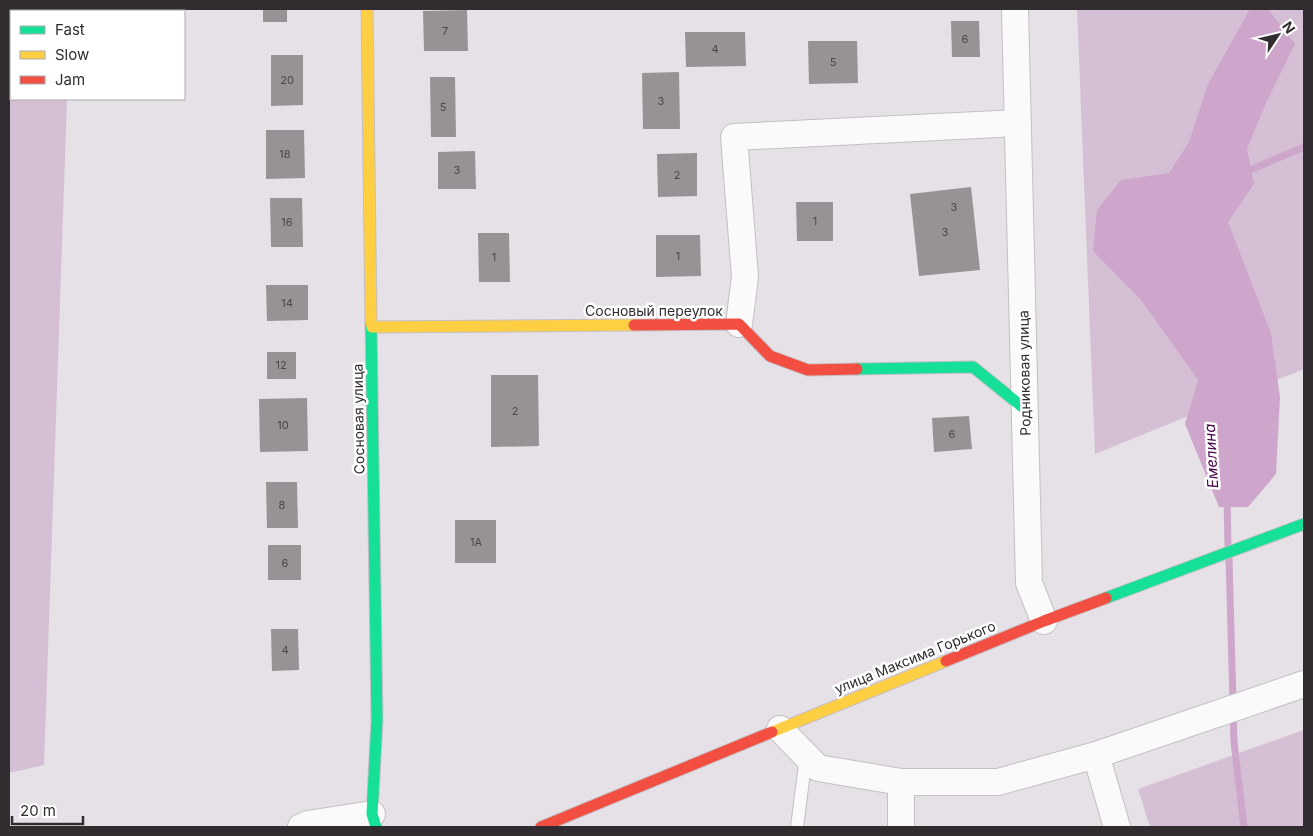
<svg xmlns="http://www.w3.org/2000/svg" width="1313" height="836" viewBox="0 0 1313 836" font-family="Inter,sans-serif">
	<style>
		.green { fill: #d5bfd4 }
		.water { fill: #cea6cc }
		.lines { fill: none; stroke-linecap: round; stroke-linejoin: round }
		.stream { stroke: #cea6cc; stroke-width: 7 }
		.building { fill: #969296 }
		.lane-casing { stroke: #c4bfc4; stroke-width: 14 }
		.street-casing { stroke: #c4bfc4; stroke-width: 28 }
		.fast-casing { stroke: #c4bfc4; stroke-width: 13 }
		.slow-casing { stroke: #c4bfc4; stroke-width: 13 }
		.jam-casing { stroke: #c4bfc4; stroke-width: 13 }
		.lane { stroke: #fbfafb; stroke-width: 12 }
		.street { stroke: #fbfafb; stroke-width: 26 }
		.fast { stroke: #16e098; stroke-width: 11 }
		.slow { stroke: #ffcf43; stroke-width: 11 }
		.jam { stroke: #f24e42; stroke-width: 11 }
		.labels { text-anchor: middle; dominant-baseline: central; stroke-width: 5; stroke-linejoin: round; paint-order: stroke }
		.number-label { font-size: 11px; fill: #4a464a }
		.street-label { font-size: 14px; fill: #302c30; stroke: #fff }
		.water-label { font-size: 15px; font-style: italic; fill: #460348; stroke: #fff }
	</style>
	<rect width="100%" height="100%" fill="#e6e1e6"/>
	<g class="green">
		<polygon points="9,9 70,9 70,11 11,11 11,99 67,99 44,765 9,773"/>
		<polygon points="1077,9 1304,9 1304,369 1095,454"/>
		<polygon points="1304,730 1304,827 1150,827 1138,789"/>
	</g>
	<polygon class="water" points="1250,9 1268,9 1295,44 1267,101 1247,149 1254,184 1228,222 1271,333 1280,397 1276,474 1248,507 1219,507 1185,424 1198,380 1141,300 1093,251 1097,210 1121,180 1169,173 1189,142 1208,84"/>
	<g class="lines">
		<g class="stream">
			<polyline points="1243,173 1304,147"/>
			<polyline points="1227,498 1228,547"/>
			<polyline points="1229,558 1233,702"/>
			<polyline points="1233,713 1234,742 1244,827"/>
		</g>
	</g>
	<g class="building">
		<rect x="263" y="9" width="24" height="13"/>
		<polygon points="467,10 468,51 424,51 423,11"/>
		<polygon points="951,21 979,21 980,57 952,57"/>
		<polygon points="685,32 745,32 746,66 686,67"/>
		<polygon points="808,41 857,41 858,83 809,84"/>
		<polygon points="271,55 303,55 303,105 271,106"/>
		<polygon points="679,72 680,129 643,129 642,73"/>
		<polygon points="430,77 455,77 456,137 431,137"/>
		<polygon points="266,130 304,130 305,178 266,179"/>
		<polygon points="475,151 476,189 438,189 438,152"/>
		<polygon points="697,153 697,196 658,197 657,154"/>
		<polygon points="971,187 980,270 919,276 910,194"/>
		<polygon points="270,198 302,198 303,247 271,247"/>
		<polygon points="796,202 833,202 833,241 797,241"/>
		<polygon points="478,233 509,233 510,282 479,282"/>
		<polygon points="656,235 700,235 701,276 656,277"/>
		<polygon points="266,285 308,285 308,320 267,321"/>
		<rect x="267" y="352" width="29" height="27"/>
		<polygon points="491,375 538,375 539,446 491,447"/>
		<polygon points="307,398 308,451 260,452 259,399"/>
		<polygon points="969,416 972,449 934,452 932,418"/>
		<polygon points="266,482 297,482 298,528 267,528"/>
		<rect x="455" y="520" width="41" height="43"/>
		<rect x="268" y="545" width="33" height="35"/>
		<polygon points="271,629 298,629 299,670 272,671"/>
	</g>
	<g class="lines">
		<g class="lane-casing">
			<polyline id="lane" points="797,827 806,756"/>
		</g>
		<g class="street-casing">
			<g id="street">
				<polyline points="1015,9 1029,583 1044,621"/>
				<polyline points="739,324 745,277 734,137 1018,123"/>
				<polyline points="780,729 818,768 901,782 998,782 1096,755 1304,684"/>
				<polyline points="1096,755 1117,827"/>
				<polyline points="901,782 901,827"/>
				<polyline points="301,827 308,824 372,814"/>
			</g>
		</g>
		<g class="fast-casing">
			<g id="fast">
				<polyline points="371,323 377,720 372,814 376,827"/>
				<polyline points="857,369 973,367 1025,409"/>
				<polyline points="1106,598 1304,524"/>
			</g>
		</g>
		<g class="slow-casing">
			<g id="slow">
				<polyline points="367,9 371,323"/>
				<polyline points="372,327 634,325"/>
				<polyline points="772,732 946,661"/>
			</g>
		</g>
		<g class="jam-casing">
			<g id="jam">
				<polyline points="634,325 739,324 770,356 808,370 857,369"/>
				<polyline points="946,661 1044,621 1106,598"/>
				<polyline points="541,827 772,732"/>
			</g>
		</g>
		<use href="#lane" class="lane"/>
		<use href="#street" class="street"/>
		<use href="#fast" class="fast"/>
		<use href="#slow" class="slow"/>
		<use href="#jam" class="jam"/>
	</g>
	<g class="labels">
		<g class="number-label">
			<text x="445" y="31">7</text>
			<text x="965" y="39">6</text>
			<text x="715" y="49">4</text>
			<text x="833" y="62">5</text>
			<text x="287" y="80">20</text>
			<text x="661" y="101">3</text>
			<text x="443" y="107">5</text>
			<text x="285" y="154">18</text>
			<text x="457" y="170">3</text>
			<text x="677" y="175">2</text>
			<text x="954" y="207">3</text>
			<text x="815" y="221">1</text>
			<text x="287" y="222">16</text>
			<text x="945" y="232">3</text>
			<text x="678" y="256">1</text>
			<text x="494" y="257">1</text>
			<text x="287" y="303">14</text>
			<text x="281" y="365">12</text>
			<text x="515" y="411">2</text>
			<text x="283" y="425">10</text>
			<text x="952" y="434">6</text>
			<text x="282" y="505">8</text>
			<text x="476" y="542">1А</text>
			<text x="285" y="563">6</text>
			<text x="285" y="650">4</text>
		</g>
		<g class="street-label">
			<text x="654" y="310">Сосновый переулок</text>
			<text transform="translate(1024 373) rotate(-91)">Родниковая улица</text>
			<text transform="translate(358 419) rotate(-91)">Сосновая улица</text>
			<text transform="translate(915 657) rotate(-22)">улица Максима Горького</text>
		</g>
		<g class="water-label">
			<text transform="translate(1211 456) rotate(-93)">Емелина</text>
		</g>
	</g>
	<rect width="1313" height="836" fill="none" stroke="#302c30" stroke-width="20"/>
	<rect x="10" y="10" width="175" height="90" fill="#ffffff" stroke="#acabac"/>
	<rect x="20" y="26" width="25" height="8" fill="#16e098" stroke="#acabac"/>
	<text x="55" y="35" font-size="15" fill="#302c30">Fast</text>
	<rect x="20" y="51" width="25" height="8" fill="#ffcf43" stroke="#acabac"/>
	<text x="55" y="60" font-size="15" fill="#302c30">Slow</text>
	<rect x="20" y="76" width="25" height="8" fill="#f24e42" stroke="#acabac"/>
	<text x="55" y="85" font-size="15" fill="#302c30">Jam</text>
	<g transform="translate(1278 35) rotate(55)" stroke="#ffffff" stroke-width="4" paint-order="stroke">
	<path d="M0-4L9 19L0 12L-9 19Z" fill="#302c30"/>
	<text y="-8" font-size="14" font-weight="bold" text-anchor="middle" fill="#302c30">N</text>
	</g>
	<path d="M12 816v8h71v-8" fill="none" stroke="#302c30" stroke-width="2.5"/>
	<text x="20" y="816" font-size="15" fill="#302c30" stroke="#ffffff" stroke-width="4" paint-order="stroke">20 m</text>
</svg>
